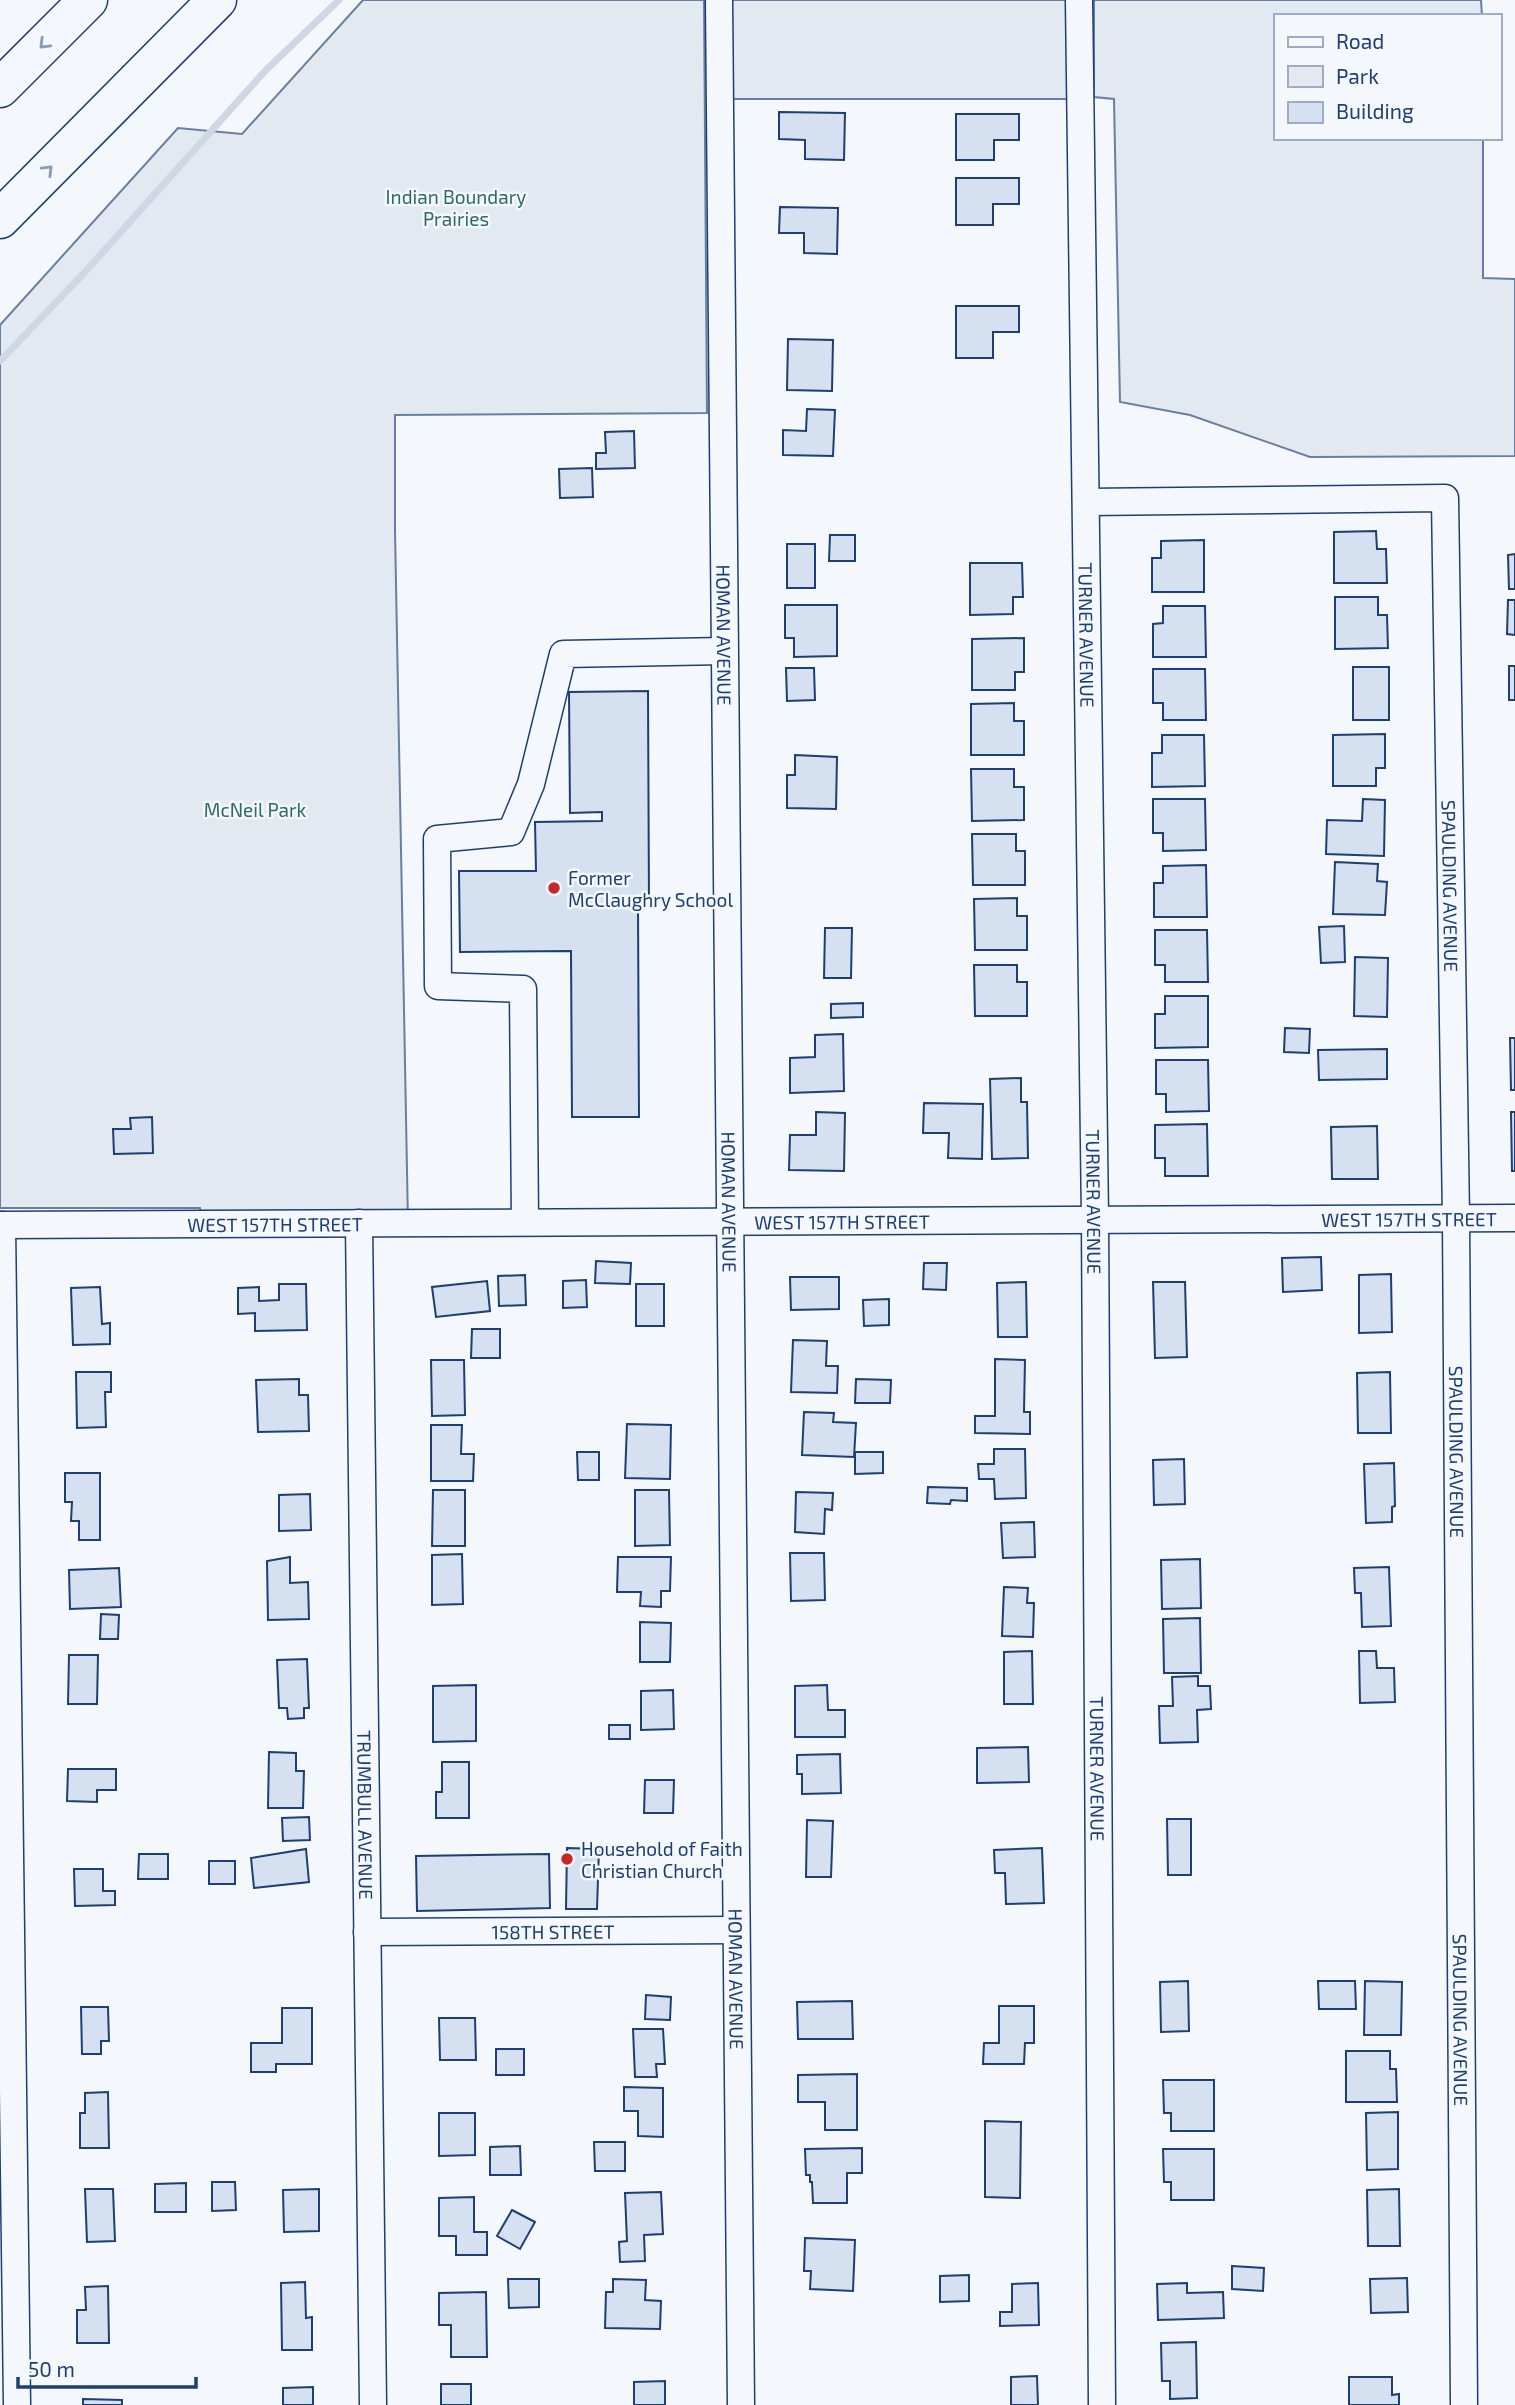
<svg xmlns="http://www.w3.org/2000/svg" width="1515" height="2405" viewBox="0 0 1515 2405" font-family="'Exo 2',sans-serif">
	<style>
		.green { fill: #e3e9f0; stroke: #687fa3; stroke-width: 2 }
		.lines { fill: none; stroke-linecap: round; stroke-linejoin: round }
		.stream { stroke: #cfd7e4; stroke-width: 7 }
		.building { fill: #d5e0f0; stroke: #1d3f73; stroke-width: 2 }
		.minor-casing { stroke: #1d3f73; stroke-width: 29 }
		.highway-casing { stroke: #1d3f73; stroke-width: 41 }
		.minor { stroke: #f4f7fb; stroke-width: 26 }
		.highway { stroke: #f4f7fb; stroke-width: 38 }
		.oneway { stroke: #889bb7 }
		.poi-dot { fill: #c62828; stroke: #f4f7fb; stroke-width: 2.5 }
		.labels { text-anchor: middle; dominant-baseline: central; stroke-width: 5; stroke-linejoin: round; paint-order: stroke }
		.park-label { font-size: 19px; fill: #2c6c60; stroke: #f4f7fb }
		.street-label { font-size: 19px; fill: #1d3f73; stroke: #f4f7fb }
		.poi-label { font-size: 19px; fill: #1d3f73; stroke: #f4f7fb; text-anchor: start }
	</style>
	<rect width="100%" height="100%" fill="#f4f7fb"/>
	<g class="green">
		<polygon points="363,0 704,0 707,413 395,415 395,530 408,1223 201,1224 200,1208 0,1208 0,325 178,128 242,134"/>
		<polygon points="730,0 1068,0 1070,99 731,99"/>
		<polygon points="1094,0 1481,0 1482,16 1275,16 1275,138 1483,138 1483,278 1515,279 1515,456 1310,457 1190,415 1120,402 1114,99 1094,97"/>
	</g>
	<g class="lines">
		<polyline class="stream" points="0,361 85,272 265,71 339,0"/>
	</g>
	<g class="building">
		<polygon points="779,112 845,113 844,160 805,159 805,140 779,139"/>
		<polygon points="956,114 1019,114 1019,140 994,140 994,160 956,160"/>
		<polygon points="956,178 1019,178 1019,204 993,204 993,225 956,225"/>
		<polygon points="780,207 838,208 837,254 804,253 804,233 779,233"/>
		<polygon points="956,306 1019,306 1019,332 993,332 993,358 956,358"/>
		<polygon points="788,339 833,340 832,391 787,390"/>
		<polygon points="807,409 835,410 833,456 783,455 783,430 806,431"/>
		<polygon points="634,431 635,468 596,469 596,453 606,453 605,432"/>
		<polygon points="592,468 593,497 560,498 559,469"/>
		<polygon points="1376,531 1377,549 1386,549 1387,583 1334,583 1334,532"/>
		<polygon points="830,535 855,535 855,561 829,561"/>
		<polygon points="1204,540 1204,592 1152,592 1152,558 1161,558 1161,541"/>
		<rect x="787" y="544" width="28" height="44"/>
		<polygon points="1515,554 1515,589 1509,589 1508,555"/>
		<polygon points="970,563 1022,563 1023,597 1013,597 1013,614 970,615"/>
		<polygon points="1335,597 1378,597 1378,615 1387,615 1388,648 1335,649"/>
		<polygon points="1508,600 1515,600 1515,635 1507,634"/>
		<polygon points="785,605 837,605 837,656 794,657 794,638 785,638"/>
		<polygon points="1163,606 1205,606 1206,657 1153,657 1153,624 1163,623"/>
		<polygon points="1024,638 1024,672 1015,672 1015,690 972,690 972,639"/>
		<rect x="1509" y="666" width="6" height="34"/>
		<rect x="1353" y="667" width="36" height="53"/>
		<polygon points="786,668 814,668 815,700 787,701"/>
		<polygon points="1153,669 1205,669 1206,720 1163,720 1163,703 1153,703"/>
		<polygon points="648,691 649,905 638,905 639,1117 572,1117 571,951 460,952 459,871 536,871 535,822 602,821 602,812 570,813 569,692"/>
		<polygon points="1014,703 1014,721 1024,721 1024,755 971,755 971,704"/>
		<polygon points="1385,734 1385,768 1376,768 1376,786 1333,786 1333,735"/>
		<polygon points="1162,735 1204,735 1205,786 1152,787 1152,753 1162,753"/>
		<polygon points="795,755 837,757 836,809 787,808 787,775 795,775"/>
		<polygon points="971,769 1014,769 1014,787 1024,787 1024,820 972,821"/>
		<polygon points="1153,799 1205,799 1206,850 1163,851 1163,833 1153,833"/>
		<polygon points="1363,799 1385,800 1384,856 1326,854 1327,820 1362,821"/>
		<polygon points="972,834 1016,834 1016,851 1025,851 1025,885 973,885"/>
		<polygon points="1335,862 1378,864 1377,881 1387,882 1385,915 1333,914"/>
		<polygon points="1206,865 1207,917 1154,917 1154,883 1163,883 1163,866"/>
		<polygon points="1017,898 1017,916 1027,916 1027,950 975,950 974,899"/>
		<polygon points="1344,926 1345,962 1321,963 1319,927"/>
		<polygon points="825,928 852,928 851,978 824,978"/>
		<polygon points="1155,930 1207,930 1208,982 1165,982 1165,965 1155,965"/>
		<polygon points="1355,957 1388,958 1387,1017 1354,1016"/>
		<polygon points="974,965 1017,965 1017,982 1027,982 1027,1016 975,1016"/>
		<polygon points="1165,996 1208,996 1208,1047 1155,1048 1155,1014 1165,1014"/>
		<polygon points="863,1003 863,1017 831,1018 831,1004"/>
		<polygon points="1285,1028 1310,1029 1309,1053 1284,1052"/>
		<polygon points="843,1034 844,1091 790,1093 790,1058 815,1057 815,1035"/>
		<polygon points="1510,1038 1515,1038 1515,1090 1511,1090"/>
		<polygon points="1387,1049 1387,1079 1319,1080 1318,1050"/>
		<polygon points="1156,1060 1208,1060 1209,1111 1166,1112 1166,1094 1156,1094"/>
		<polygon points="1021,1078 1021,1102 1027,1102 1028,1158 992,1159 990,1079"/>
		<polygon points="924,1103 983,1104 982,1159 948,1158 949,1133 923,1133"/>
		<polygon points="816,1112 845,1113 844,1171 789,1170 790,1135 816,1135"/>
		<polygon points="1511,1112 1515,1112 1515,1171 1512,1171"/>
		<polygon points="152,1117 153,1153 114,1154 113,1129 131,1129 130,1118"/>
		<polygon points="1207,1124 1208,1176 1165,1176 1165,1158 1155,1158 1155,1125"/>
		<polygon points="1377,1126 1378,1179 1332,1179 1331,1127"/>
		<polygon points="1321,1257 1322,1290 1283,1292 1282,1258"/>
		<polygon points="596,1261 631,1263 630,1284 595,1283"/>
		<polygon points="924,1263 947,1263 946,1290 923,1289"/>
		<polygon points="1391,1274 1392,1332 1359,1333 1359,1275"/>
		<polygon points="525,1275 526,1305 499,1306 498,1276"/>
		<polygon points="790,1277 839,1277 839,1309 791,1310"/>
		<polygon points="586,1280 587,1307 563,1308 563,1281"/>
		<polygon points="487,1281 490,1311 436,1317 432,1287"/>
		<polygon points="1026,1282 1027,1337 998,1337 997,1283"/>
		<polygon points="1153,1282 1185,1282 1187,1357 1155,1358"/>
		<polygon points="279,1284 306,1284 307,1330 255,1331 255,1313 238,1314 238,1288 259,1287 259,1301 279,1300"/>
		<rect x="636" y="1284" width="28" height="42"/>
		<polygon points="100,1287 102,1324 110,1323 110,1344 73,1345 71,1288"/>
		<polygon points="889,1299 889,1325 864,1326 863,1300"/>
		<polygon points="472,1329 500,1329 500,1358 471,1358"/>
		<polygon points="793,1340 827,1341 826,1366 838,1366 837,1393 791,1392"/>
		<polygon points="995,1359 1025,1360 1024,1412 1030,1412 1030,1434 975,1433 975,1416 995,1416"/>
		<polygon points="431,1360 464,1360 465,1415 432,1416"/>
		<polygon points="76,1372 111,1372 111,1392 105,1392 106,1427 77,1428"/>
		<polygon points="1390,1372 1391,1433 1358,1433 1357,1373"/>
		<polygon points="299,1379 299,1395 308,1395 309,1431 258,1432 256,1380"/>
		<polygon points="856,1379 891,1380 890,1403 855,1403"/>
		<polygon points="804,1412 834,1413 833,1422 856,1423 854,1457 802,1455"/>
		<polygon points="627,1424 671,1425 670,1479 625,1478"/>
		<polygon points="431,1425 462,1425 461,1454 474,1454 473,1481 431,1481"/>
		<polygon points="994,1449 1025,1449 1026,1498 995,1499 994,1479 979,1479 978,1464 994,1464"/>
		<polygon points="577,1452 599,1452 599,1480 578,1480"/>
		<polygon points="855,1452 883,1452 883,1473 855,1474"/>
		<polygon points="1184,1459 1185,1504 1154,1505 1153,1460"/>
		<polygon points="1394,1463 1395,1506 1392,1507 1392,1522 1366,1523 1364,1464"/>
		<polygon points="65,1473 100,1473 100,1540 79,1540 79,1521 71,1521 72,1502 65,1502"/>
		<polygon points="928,1487 967,1488 967,1501 951,1500 950,1504 927,1503"/>
		<polygon points="433,1490 465,1490 465,1546 432,1546"/>
		<polygon points="635,1490 669,1490 670,1545 635,1546"/>
		<polygon points="796,1492 833,1493 832,1510 825,1509 824,1534 795,1532"/>
		<polygon points="310,1494 311,1530 279,1531 279,1495"/>
		<polygon points="1034,1522 1035,1557 1003,1558 1001,1523"/>
		<polygon points="790,1553 824,1553 825,1600 791,1601"/>
		<polygon points="462,1554 463,1604 432,1605 432,1555"/>
		<polygon points="290,1557 290,1583 308,1582 309,1619 268,1620 267,1561"/>
		<polygon points="618,1557 671,1557 670,1591 661,1591 661,1607 640,1606 641,1592 617,1592"/>
		<polygon points="1200,1559 1201,1608 1162,1609 1161,1560"/>
		<polygon points="1389,1567 1391,1626 1362,1627 1361,1593 1355,1593 1354,1568"/>
		<polygon points="119,1568 121,1607 70,1609 69,1570"/>
		<polygon points="1004,1587 1028,1588 1027,1603 1034,1603 1033,1637 1002,1636"/>
		<polygon points="101,1614 119,1615 118,1639 100,1639"/>
		<polygon points="1200,1618 1201,1673 1164,1673 1163,1619"/>
		<polygon points="640,1622 671,1623 670,1662 640,1662"/>
		<polygon points="1032,1651 1033,1704 1004,1704 1004,1652"/>
		<polygon points="1359,1651 1376,1651 1377,1668 1394,1668 1395,1702 1360,1703"/>
		<polygon points="69,1655 98,1655 97,1704 68,1704"/>
		<polygon points="307,1659 309,1708 304,1708 304,1718 288,1719 287,1708 279,1708 277,1660"/>
		<polygon points="1198,1676 1198,1686 1210,1686 1211,1709 1197,1710 1198,1742 1160,1743 1159,1706 1173,1706 1172,1677"/>
		<polygon points="476,1685 476,1741 433,1742 433,1686"/>
		<polygon points="827,1685 828,1710 845,1710 845,1737 795,1737 795,1686"/>
		<polygon points="673,1690 674,1729 641,1730 641,1691"/>
		<rect x="609" y="1725" width="21" height="14"/>
		<polygon points="1028,1747 1029,1782 977,1783 977,1748"/>
		<polygon points="269,1752 296,1753 296,1771 304,1771 303,1808 268,1808"/>
		<polygon points="840,1754 841,1793 802,1794 802,1774 797,1774 797,1755"/>
		<polygon points="442,1762 469,1762 469,1818 436,1818 436,1792 442,1792"/>
		<polygon points="68,1769 116,1769 116,1790 97,1790 97,1802 67,1801"/>
		<polygon points="645,1780 674,1780 673,1813 644,1813"/>
		<polygon points="309,1817 310,1840 283,1841 282,1818"/>
		<polygon points="1167,1819 1191,1819 1191,1875 1168,1875"/>
		<polygon points="807,1820 833,1821 831,1877 806,1877"/>
		<polygon points="567,1848 599,1849 597,1909 566,1909"/>
		<polygon points="1042,1848 1044,1903 1006,1904 1005,1873 995,1873 994,1850"/>
		<polygon points="306,1849 309,1882 254,1888 251,1858"/>
		<polygon points="139,1854 168,1854 168,1879 138,1879"/>
		<polygon points="549,1854 550,1908 417,1911 416,1856"/>
		<rect x="209" y="1861" width="26" height="23"/>
		<polygon points="74,1869 103,1869 103,1891 115,1891 115,1905 75,1906"/>
		<polygon points="1188,1981 1189,2031 1161,2032 1160,1982"/>
		<polygon points="1318,1981 1355,1981 1356,2009 1319,2009"/>
		<polygon points="1365,1981 1402,1982 1401,2035 1364,2035"/>
		<polygon points="646,1995 671,1997 670,2020 645,2019"/>
		<polygon points="852,2001 853,2039 798,2039 797,2002"/>
		<polygon points="999,2006 1034,2006 1034,2043 1025,2043 1024,2064 983,2064 984,2043 999,2043"/>
		<polygon points="81,2007 108,2007 109,2041 101,2041 101,2054 82,2054"/>
		<polygon points="282,2008 312,2008 312,2064 276,2064 276,2072 251,2072 251,2043 282,2043"/>
		<polygon points="439,2018 475,2018 476,2060 440,2060"/>
		<polygon points="633,2029 663,2029 665,2064 656,2064 657,2077 635,2077"/>
		<rect x="496" y="2049" width="28" height="26"/>
		<polygon points="1346,2051 1390,2051 1390,2069 1396,2069 1397,2102 1346,2102"/>
		<polygon points="857,2074 857,2130 825,2130 825,2102 798,2102 798,2075"/>
		<polygon points="1163,2080 1214,2080 1214,2131 1171,2131 1171,2113 1164,2113"/>
		<polygon points="624,2087 663,2088 663,2137 638,2136 638,2111 624,2111"/>
		<polygon points="108,2092 109,2148 80,2148 80,2113 85,2113 85,2093"/>
		<polygon points="1398,2112 1398,2169 1367,2170 1366,2113"/>
		<polygon points="439,2113 475,2113 475,2155 439,2156"/>
		<polygon points="985,2121 1021,2122 1020,2198 985,2197"/>
		<polygon points="594,2142 625,2142 625,2171 595,2171"/>
		<polygon points="520,2146 521,2175 490,2175 490,2147"/>
		<polygon points="862,2148 862,2173 847,2173 847,2203 813,2203 812,2182 810,2182 810,2175 806,2175 805,2149"/>
		<polygon points="1163,2149 1214,2149 1214,2200 1171,2200 1171,2182 1164,2182"/>
		<polygon points="212,2182 235,2182 236,2210 212,2211"/>
		<polygon points="186,2183 186,2212 155,2212 155,2184"/>
		<polygon points="85,2189 113,2189 115,2241 87,2242"/>
		<polygon points="319,2189 319,2231 284,2232 283,2190"/>
		<polygon points="1399,2189 1400,2246 1368,2246 1367,2190"/>
		<polygon points="661,2192 663,2234 644,2235 645,2261 620,2262 619,2242 627,2241 625,2193"/>
		<polygon points="474,2197 474,2232 487,2232 487,2255 456,2255 456,2236 439,2236 439,2198"/>
		<polygon points="512,2210 535,2222 520,2249 497,2236"/>
		<polygon points="805,2238 855,2240 853,2291 810,2289 811,2271 804,2271"/>
		<polygon points="1232,2266 1264,2268 1263,2291 1232,2289"/>
		<polygon points="969,2275 969,2301 940,2302 940,2276"/>
		<polygon points="1407,2278 1408,2312 1371,2313 1370,2279"/>
		<polygon points="508,2279 539,2279 539,2307 509,2308"/>
		<polygon points="613,2279 646,2280 645,2300 661,2301 660,2329 605,2328 606,2292 613,2292"/>
		<polygon points="305,2282 306,2318 312,2317 312,2350 282,2350 281,2283"/>
		<polygon points="1038,2283 1039,2325 1000,2326 1000,2312 1012,2312 1012,2284"/>
		<polygon points="1187,2283 1187,2293 1223,2292 1224,2318 1158,2320 1157,2284"/>
		<polygon points="108,2286 109,2343 77,2343 77,2310 86,2310 85,2287"/>
		<polygon points="486,2292 487,2357 451,2357 451,2325 439,2325 439,2293"/>
		<polygon points="1196,2342 1197,2398 1170,2399 1170,2381 1162,2381 1161,2343"/>
		<polygon points="1037,2376 1038,2405 1011,2405 1011,2377"/>
		<polygon points="1349,2377 1392,2377 1392,2395 1399,2394 1399,2405 1349,2405"/>
		<polygon points="665,2381 665,2405 634,2405 634,2382"/>
		<rect x="441" y="2384" width="30" height="21"/>
		<polygon points="313,2387 313,2405 283,2405 283,2388"/>
		<polygon points="83,2399 122,2400 122,2405 83,2405"/>
	</g>
	<g class="lines">
		<g class="minor-casing">
			<g id="minor">
				<path id="s1" d="M719 0 741 2405"/>
				<path id="s2" d="M1079 0 1095 1219 1102 2405"/>
				<path id="s3" d="M1087 502 1445 498 1456 1218 1464 2405"/>
				<polyline points="525,1222 523,989 438,986 437,839 511,832 531,784 563,654 724,651"/>
				<path id="s4" d="M359 1223 373 2405"/>
				<path id="s5" d="M0 1225 1515 1218"/>
				<polyline points="2,1225 17,2405"/>
				<path id="s6" d="M367 1932 736 1930"/>
			</g>
		</g>
		<g class="highway-casing">
			<g id="highway">
				<polyline points="0,88 88,0"/>
				<polyline points="0,219 217,0"/>
			</g>
		</g>
		<use href="#minor" class="minor"/>
		<use href="#highway" class="highway"/>
	</g>
	<defs><path id="oneway-chevron" d="M-2-3.5L2.5 0L-2 3.5" fill="none" stroke-width="1.6" stroke-linecap="round" stroke-linejoin="round" transform="scale(1.75)"/></defs>
	<g class="oneway">
		<use href="#oneway-chevron" transform="translate(44 44) rotate(135)"/>
		<use href="#oneway-chevron" transform="translate(48 170) rotate(-45)"/>
	</g>
	<g class="poi-dot">
		<circle cx="554" cy="888" r="7"/>
		<circle cx="567" cy="1859" r="7"/>
	</g>
	<g class="labels">
		<g class="park-label">
			<text x="456" y="196">Indian Boundary<tspan x="456" dy="22">Prairies</tspan></text>
			<text x="255" y="809">McNeil Park</text>
		</g>
		<g class="street-label">
			<text stroke="none"><textPath href="#s2" startOffset="635">TURNER AVENUE</textPath></text>
			<text stroke="none"><textPath href="#s1" startOffset="635">HOMAN AVENUE</textPath></text>
			<text stroke="none"><textPath href="#s3" startOffset="746">SPAULDING AVENUE</textPath></text>
			<text stroke="none"><textPath href="#s2" startOffset="1202">TURNER AVENUE</textPath></text>
			<text stroke="none"><textPath href="#s1" startOffset="1202">HOMAN AVENUE</textPath></text>
			<text stroke="none"><textPath href="#s5" startOffset="1409">WEST 157TH STREET</textPath></text>
			<text stroke="none"><textPath href="#s5" startOffset="842">WEST 157TH STREET</textPath></text>
			<text stroke="none"><textPath href="#s5" startOffset="275">WEST 157TH STREET</textPath></text>
			<text stroke="none"><textPath href="#s3" startOffset="1312">SPAULDING AVENUE</textPath></text>
			<text stroke="none"><textPath href="#s2" startOffset="1769">TURNER AVENUE</textPath></text>
			<text stroke="none"><textPath href="#s4" startOffset="592">TRUMBULL AVENUE</textPath></text>
			<text stroke="none"><textPath href="#s6" startOffset="186">158TH STREET</textPath></text>
			<text stroke="none"><textPath href="#s1" startOffset="1979">HOMAN AVENUE</textPath></text>
			<text stroke="none"><textPath href="#s3" startOffset="1880">SPAULDING AVENUE</textPath></text>
		</g>
		<g class="poi-label">
			<text x="568" y="877">Former<tspan x="568" dy="22">McClaughry School</tspan></text>
			<text x="581" y="1848">Household of Faith<tspan x="581" dy="22">Christian Church</tspan></text>
		</g>
	</g>
	<rect x="1274" y="14" width="228" height="126" fill="#f4f7fb" stroke="#9eadc5" stroke-width="2"/>
	<rect x="1288" y="37" width="35" height="10" fill="#f4f7fb" stroke="#9eadc5" stroke-width="2"/>
	<text x="1336" y="49" font-size="21" fill="#1d3f73">Road</text>
	<rect x="1288" y="66" width="35" height="21" fill="#e3e9f0" stroke="#9eadc5" stroke-width="2"/>
	<text x="1336" y="84" font-size="21" fill="#1d3f73">Park</text>
	<rect x="1288" y="102" width="35" height="21" fill="#d5e0f0" stroke="#9eadc5" stroke-width="2"/>
	<text x="1336" y="119" font-size="21" fill="#1d3f73">Building</text>
	<path d="M18 2377v10h178v-10" fill="none" stroke="#1d3f73" stroke-width="3.5"/>
	<text x="28" y="2377" font-size="21" fill="#1d3f73" stroke="#f4f7fb" stroke-width="5" paint-order="stroke">50 m</text>
</svg>
